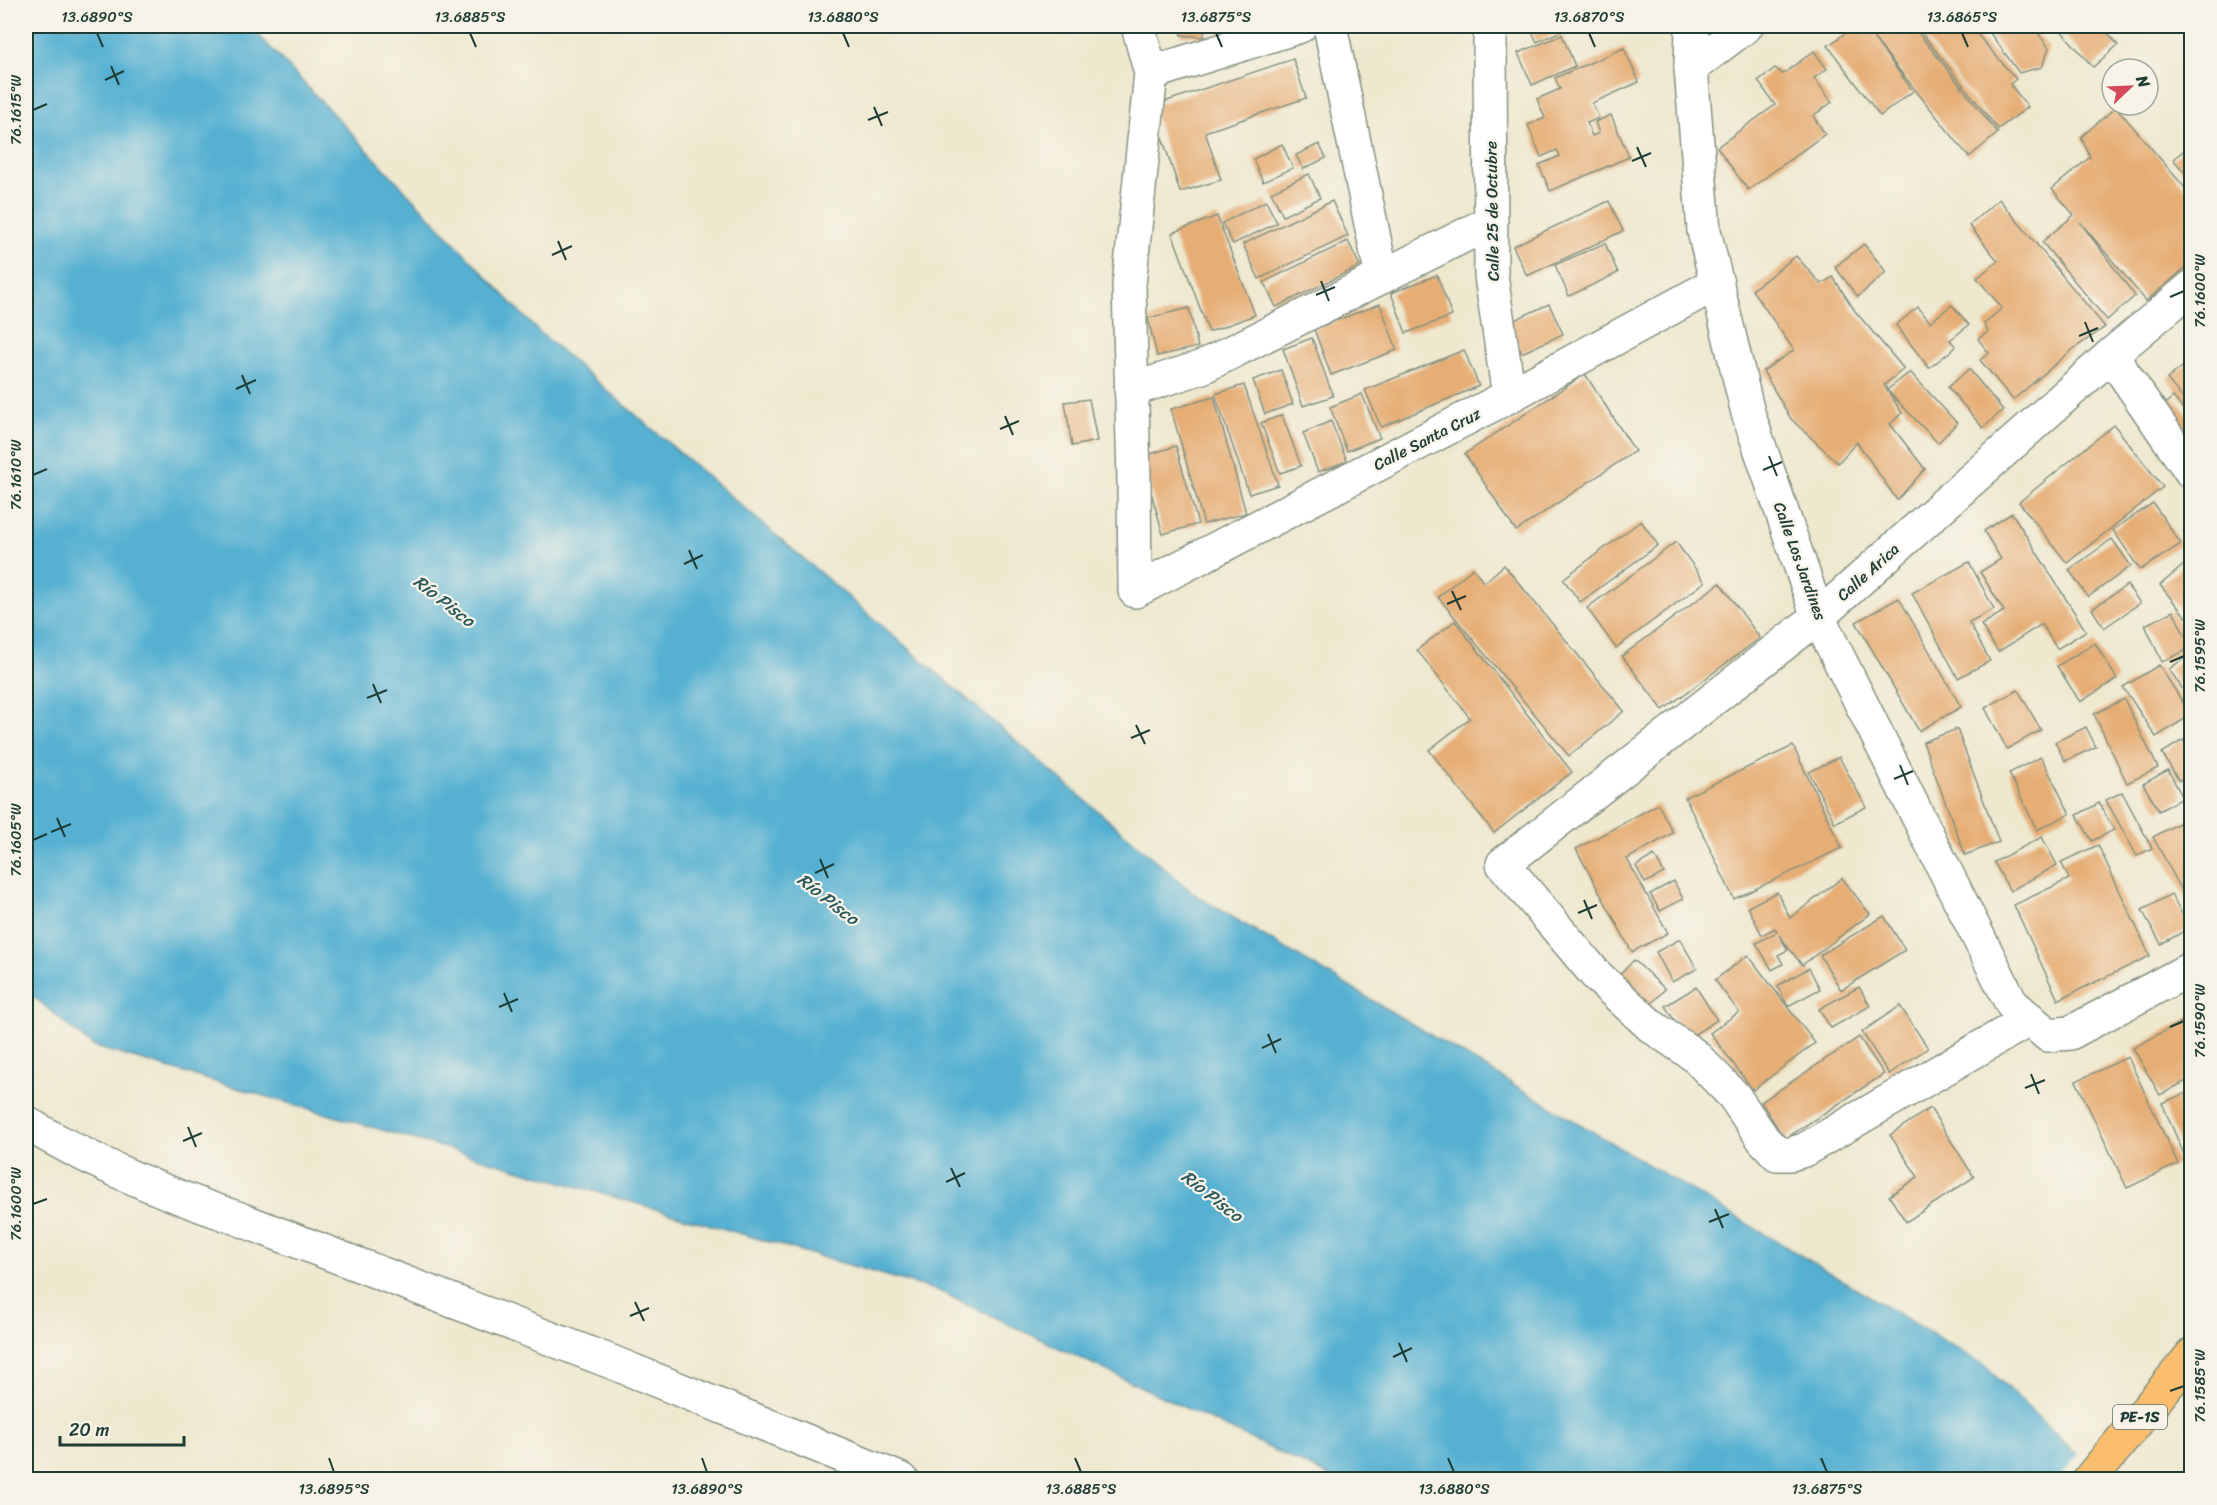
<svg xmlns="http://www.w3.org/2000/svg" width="2217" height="1505" viewBox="0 0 2217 1505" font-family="Sriracha,sans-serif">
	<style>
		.water { fill: #54b0d2; stroke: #3a7683; stroke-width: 1.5 }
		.pier { fill: #eee8cf }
		.building { fill: #e6ad75 }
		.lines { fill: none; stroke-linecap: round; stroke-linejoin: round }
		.minor-casing { stroke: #869282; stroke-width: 36 }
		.highway-casing { stroke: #869282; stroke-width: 36 }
		.minor { stroke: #fff; stroke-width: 33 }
		.highway { stroke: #fbbe6e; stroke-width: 33 }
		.ticks { fill: none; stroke: #1f3d34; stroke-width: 2 }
		.labels { text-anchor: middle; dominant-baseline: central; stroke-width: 4.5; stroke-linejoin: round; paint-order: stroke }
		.shield { fill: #f7f3e8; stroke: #60746a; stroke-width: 1.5 }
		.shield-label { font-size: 15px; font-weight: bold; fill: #1f3d34 }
		.street-label { font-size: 16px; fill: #1f3d34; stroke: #f7f3e8 }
		.water-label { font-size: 18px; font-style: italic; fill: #2c5a5c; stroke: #f7f3e8 }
		.neatline { fill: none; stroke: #1f3d34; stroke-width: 2 }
		.ticks-label { font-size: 15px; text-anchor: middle; fill: #1f3d34 }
	</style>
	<rect width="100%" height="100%" fill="#f7f3e8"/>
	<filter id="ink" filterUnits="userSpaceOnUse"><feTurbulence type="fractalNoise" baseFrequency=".0167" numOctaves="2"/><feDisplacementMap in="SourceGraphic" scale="12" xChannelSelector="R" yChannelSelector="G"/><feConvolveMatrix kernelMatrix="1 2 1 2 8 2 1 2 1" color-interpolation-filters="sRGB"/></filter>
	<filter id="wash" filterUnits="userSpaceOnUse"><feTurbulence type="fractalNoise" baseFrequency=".008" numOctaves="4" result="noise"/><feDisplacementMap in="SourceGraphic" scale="24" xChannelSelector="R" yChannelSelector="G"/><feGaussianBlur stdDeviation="1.35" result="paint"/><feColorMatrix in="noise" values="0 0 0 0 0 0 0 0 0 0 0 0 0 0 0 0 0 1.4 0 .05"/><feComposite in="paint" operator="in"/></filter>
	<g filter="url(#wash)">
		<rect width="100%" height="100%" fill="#eee8cf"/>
		<polygon class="water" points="26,26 250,26 539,332 1197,896 1983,1364 2102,1479 1335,1479 939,1291 92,1046 26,990"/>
		<polygon class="pier" points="2079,1453 2104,1477 2105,1480 2058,1479"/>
		<g id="blocks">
			<g class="building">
				<polygon points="1182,26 1205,26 1204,37 1181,35"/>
				<polygon points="1529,26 1573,26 1537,42"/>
				<polygon points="1855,26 1913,26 1998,133 1969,157 1872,36 1913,91 1880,116 1828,46"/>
				<polygon points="1916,26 1970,26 2016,79 2010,84 2028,107 1998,129"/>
				<polygon points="1985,26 2033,26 2049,48 2042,67 2019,73"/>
				<polygon points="2057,26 2102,26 2118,45 2093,67"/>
				<polygon points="1562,35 1575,66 1532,85 1518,53"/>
				<polygon points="1624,48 1639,82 1592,103 1599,118 1587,123 1592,136 1599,133 1595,122 1611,115 1629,157 1550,191 1539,165 1560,156 1557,150 1541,157 1528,125 1545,118 1537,99 1560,89 1555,78"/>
				<polygon points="1814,51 1827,69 1814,78 1832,102 1813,116 1825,134 1748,190 1717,147 1775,105 1758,81 1775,68 1783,74"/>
				<polygon points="1293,59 1306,98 1205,132 1221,180 1180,192 1152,106"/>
				<polygon points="2116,107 2192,196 2192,262 2146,301 2080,222 2135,296 2107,320 2042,242 2074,215 2052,189 2090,157 2081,137"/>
				<polygon points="1282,144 1293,168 1263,182 1253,159"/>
				<polygon points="1319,144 1326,158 1303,169 1296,155"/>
				<polygon points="2192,144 2192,181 2173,159"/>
				<polygon points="1309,174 1320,198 1283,216 1271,192"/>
				<polygon points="1999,199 2105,327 2072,350 2013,400 1980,360 1989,353 1978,339 1988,332 1984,324 2002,308 1977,278 1998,261 1969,225"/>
				<polygon points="1266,201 1277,223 1233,244 1222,223"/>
				<polygon points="1332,201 1348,236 1259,279 1243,244"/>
				<polygon points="1609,201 1623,231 1527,276 1513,246"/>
				<polygon points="1217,216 1255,315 1209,332 1172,233"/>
				<polygon points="1348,241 1360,266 1276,307 1264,282"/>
				<polygon points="1605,243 1618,273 1569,296 1555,265"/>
				<polygon points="1864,244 1886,272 1858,297 1835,267"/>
				<polygon points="1796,256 1821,284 1833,277 1855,311 1904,369 1884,385 1902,413 1890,424 1925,469 1897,500 1857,442 1838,463 1791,419 1763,371 1794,350 1752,290"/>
				<polygon points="1437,275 1452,316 1406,333 1391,293"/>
				<polygon points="1380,304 1397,350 1331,375 1314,329"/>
				<polygon points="1549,304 1563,334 1522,353 1508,323"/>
				<polygon points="1952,305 1969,325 1950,340 1956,347 1929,368 1896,325 1918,307 1930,322"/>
				<polygon points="1189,308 1198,347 1157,356 1148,318"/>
				<polygon points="1312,338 1333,396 1303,406 1283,349"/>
				<polygon points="1464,350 1479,386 1381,427 1365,390"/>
				<polygon points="2192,359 2192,410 2167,379"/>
				<polygon points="1969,369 2003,410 1983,428 1948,387"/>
				<polygon points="1281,370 1293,404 1265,414 1253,380"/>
				<polygon points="1910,372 1957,423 1938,443 1887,390"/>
				<polygon points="1585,374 1635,451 1516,531 1465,454"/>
				<polygon points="1244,385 1278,485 1249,494 1215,394"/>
				<polygon points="1362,394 1380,438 1347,451 1330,407"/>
				<polygon points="1214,397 1246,513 1204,524 1171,409"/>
				<polygon points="2173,397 2192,420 2192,455 2156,411"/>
				<polygon points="1089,399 1097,441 1072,446 1065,402"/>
				<polygon points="1282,415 1301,466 1280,473 1261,423"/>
				<polygon points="1331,421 1347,461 1318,472 1303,433"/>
				<polygon points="2114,425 2163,487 2067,563 2019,502"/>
				<polygon points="1176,446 1198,524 1163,534 1141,457"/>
				<polygon points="2153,503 2181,544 2140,570 2113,530"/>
				<polygon points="2012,513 2086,631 2057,649 2042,624 1998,652 1981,625 2004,611 1980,572 2001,559 1984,531"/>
				<polygon points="1641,521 1658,545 1580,602 1563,579"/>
				<polygon points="2112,539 2131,566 2088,597 2069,570"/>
				<polygon points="1676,542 1705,582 1616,648 1587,608"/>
				<polygon points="2192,558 2192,613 2186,617 2160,585"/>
				<polygon points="1969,562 1994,609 1969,622 1990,661 1958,678 1912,593"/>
				<polygon points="1504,565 1624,711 1569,756 1438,597 1473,568 1484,583"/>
				<polygon points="1720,583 1760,638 1663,710 1622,656"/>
				<polygon points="2127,585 2140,603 2104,628 2092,609"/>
				<polygon points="1899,598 1961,707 1919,731 1856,622"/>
				<polygon points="2173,611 2191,648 2162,662 2145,625"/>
				<polygon points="1455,621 1572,772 1494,833 1429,750 1470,718 1417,650"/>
				<polygon points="2095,643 2117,679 2080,702 2057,666"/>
				<polygon points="2192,653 2192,703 2169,669"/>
				<polygon points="2159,665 2191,715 2156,737 2123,687"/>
				<polygon points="2018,690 2041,730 2007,749 1985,708"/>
				<polygon points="2124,699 2158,768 2127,783 2094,714"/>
				<polygon points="2086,727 2096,747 2065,761 2055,742"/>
				<polygon points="1957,729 1999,842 1965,855 1923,742"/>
				<polygon points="2183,740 2192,752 2192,773 2179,781 2162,753"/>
				<polygon points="1793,746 1842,848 1734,899 1685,797"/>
				<polygon points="1839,757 1866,807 1835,823 1809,772"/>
				<polygon points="2041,757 2070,814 2037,830 2009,773"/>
				<polygon points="2168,770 2183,798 2159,811 2143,784"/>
				<polygon points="2122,792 2152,848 2137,856 2106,800"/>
				<polygon points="2099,803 2114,830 2092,841 2077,815"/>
				<polygon points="1658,804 1673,833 1627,859 1668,933 1632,952 1576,849"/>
				<polygon points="2192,816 2192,909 2153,837"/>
				<polygon points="2042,837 2057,865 2010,891 1994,862"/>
				<polygon points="2098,845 2150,956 2058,1000 2014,905 2069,879 2061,862"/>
				<polygon points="1654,855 1664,873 1645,883 1636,866"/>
				<polygon points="1842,878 1870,914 1802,965 1779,935 1788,950 1778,955 1783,964 1772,970 1756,943 1777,932 1775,928 1762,935 1748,907 1777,892 1790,918"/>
				<polygon points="1674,881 1683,899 1660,911 1650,894"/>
				<polygon points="2171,894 2190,928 2161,944 2142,910"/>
				<polygon points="1884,916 1905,950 1841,990 1820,955"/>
				<polygon points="1680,939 1697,969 1672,982 1656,952"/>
				<polygon points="1748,955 1815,1043 1753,1090 1710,1033 1739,1012 1715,980"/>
				<polygon points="1634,960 1665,989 1644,1012 1612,983"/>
				<polygon points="1809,968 1820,989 1788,1006 1777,986"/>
				<polygon points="1696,987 1717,1020 1687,1039 1665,1006"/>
				<polygon points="1859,987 1870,1006 1831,1028 1819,1009"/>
				<polygon points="1900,1006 1928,1048 1889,1074 1862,1032"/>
				<polygon points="2192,1016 2192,1078 2160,1095 2133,1048"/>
				<polygon points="1859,1037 1884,1074 1785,1139 1761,1102"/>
				<polygon points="2128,1057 2178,1164 2127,1188 2076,1081"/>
				<polygon points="2191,1091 2192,1163 2188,1164 2162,1103"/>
				<polygon points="1930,1108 1974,1177 1906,1222 1889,1196 1918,1177 1890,1135"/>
			</g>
		</g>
	</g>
	<g filter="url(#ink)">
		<use href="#blocks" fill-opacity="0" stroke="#869282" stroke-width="1.5"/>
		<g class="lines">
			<g class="minor-casing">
				<g id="minor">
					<polyline points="1138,26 1151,73 1129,285 1134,481 1135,591 1509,396 1717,283"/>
					<polyline points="1330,26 1382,277"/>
					<polyline points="1490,26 1491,276 1509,396"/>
					<polyline points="1692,26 1691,68 1704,231 1748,413 1818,617 2012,1004 2048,1035 2070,1033 2192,968"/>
					<polyline points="1691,68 1746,26"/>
					<polyline points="1151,73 1300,26"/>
					<polyline points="2111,355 2192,473"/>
					<polyline points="1131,390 1202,367 1491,222"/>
					<polyline points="2030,1019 1804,1150 1791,1154 1777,1154 1763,1139 1734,1096 1694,1055 1651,1026 1597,976 1503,864 1818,617 2111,355 2192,287"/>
					<path d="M26 1123C93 1163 163 1193 237 1218L614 1363 902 1480"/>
				</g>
			</g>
			<g class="highway-casing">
				<polyline id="highway" points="2089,1480 2192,1355"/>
			</g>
			<use href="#minor" class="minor"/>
			<use href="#highway" class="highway"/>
		</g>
	</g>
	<path class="ticks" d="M97 33 103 47M470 33 476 47M843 33 849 47M1216 33 1222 47M1589 33 1595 47M1962 33 1968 47M111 66 119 85M105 80 124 71M874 107 882 126M33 110 47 104M868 120 888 112M1637 147 1646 167M1632 161 1651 153M558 241 566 260M552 255 572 246M1321 281 1329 301M1316 295 1335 287M2170 297 2184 291M2085 322 2093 342M2079 336 2098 328M242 375 250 394M236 389 256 380M1005 416 1013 435M1000 429 1019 421M1769 456 1777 476M1763 470 1782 462M33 475 47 469M689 550 697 569M684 564 703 555M1452 591 1461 610M1447 604 1466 596M2170 662 2184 656M373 684 381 703M367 698 387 690M1136 725 1145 744M1131 738 1150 730M1900 765 1908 785M1894 779 1913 771M57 818 65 837M51 832 71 824M33 840 47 834M820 859 828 878M815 873 834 864M1584 900 1592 919M1578 913 1597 905M504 993 512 1012M499 1007 518 999M2170 1027 2184 1021M1268 1034 1276 1053M1262 1048 1281 1039M2031 1074 2039 1094M2025 1088 2045 1080M188 1127 196 1147M183 1141 202 1133M951 1168 960 1187M946 1182 965 1173M33 1204 47 1199M1715 1209 1723 1228M1709 1222 1729 1214M635 1302 644 1321M630 1316 649 1308M1399 1343 1407 1362M1393 1357 1412 1348M2170 1391 2184 1386M329 1458 334 1472M702 1458 707 1472M1075 1458 1081 1472M1448 1458 1454 1472M1821 1458 1827 1472"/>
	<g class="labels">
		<rect class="shield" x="2113" y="1405" width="54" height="24" rx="4.5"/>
		<g class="shield-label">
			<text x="2140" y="1417">PE-1S</text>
		</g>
		<g class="street-label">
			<text transform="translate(1492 211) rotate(-91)">Calle 25 de Octubre</text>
			<text transform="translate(1427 439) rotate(-27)">Calle Santa Cruz</text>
			<text transform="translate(1800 561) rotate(70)">Calle Los Jardines</text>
			<text transform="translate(1868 572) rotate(-42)">Calle Arica</text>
		</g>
		<g class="water-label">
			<text transform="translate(444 601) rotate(38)">Río Pisco</text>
			<text transform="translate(828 899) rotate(38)">Río Pisco</text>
			<text transform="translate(1212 1196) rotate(38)">Río Pisco</text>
		</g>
	</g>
	<rect width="2217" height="1505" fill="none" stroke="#f7f3e8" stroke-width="66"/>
	<g transform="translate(2130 87) rotate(67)"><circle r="28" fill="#f7f3e8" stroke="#a1aaa0" stroke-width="1.5"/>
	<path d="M0-4.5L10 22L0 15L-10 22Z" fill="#d1495b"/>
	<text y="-9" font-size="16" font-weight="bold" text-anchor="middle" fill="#1f3d34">N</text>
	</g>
	<path d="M60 1436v9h124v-9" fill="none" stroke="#1f3d34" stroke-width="3"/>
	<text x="69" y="1436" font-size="18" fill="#1f3d34" stroke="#f7f3e8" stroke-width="4.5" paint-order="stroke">20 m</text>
	<rect x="33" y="33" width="2151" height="1439" class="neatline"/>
	<g class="ticks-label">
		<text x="97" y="22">13.6890°S</text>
		<text x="470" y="22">13.6885°S</text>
		<text x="843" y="22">13.6880°S</text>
		<text x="1216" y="22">13.6875°S</text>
		<text x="1589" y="22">13.6870°S</text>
		<text x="1962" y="22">13.6865°S</text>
		<text transform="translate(16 110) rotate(-90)" y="5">76.1615°W</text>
		<text transform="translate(2200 291) rotate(-90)" y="5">76.1600°W</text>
		<text transform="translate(16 475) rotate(-90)" y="5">76.1610°W</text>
		<text transform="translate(2200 656) rotate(-90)" y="5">76.1595°W</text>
		<text transform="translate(16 840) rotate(-90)" y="5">76.1605°W</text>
		<text transform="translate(2200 1021) rotate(-90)" y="5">76.1590°W</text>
		<text transform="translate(16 1204) rotate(-90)" y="5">76.1600°W</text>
		<text transform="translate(2200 1386) rotate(-90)" y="5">76.1585°W</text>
		<text x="334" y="1494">13.6895°S</text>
		<text x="707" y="1494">13.6890°S</text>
		<text x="1081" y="1494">13.6885°S</text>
		<text x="1454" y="1494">13.6880°S</text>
		<text x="1827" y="1494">13.6875°S</text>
	</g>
</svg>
